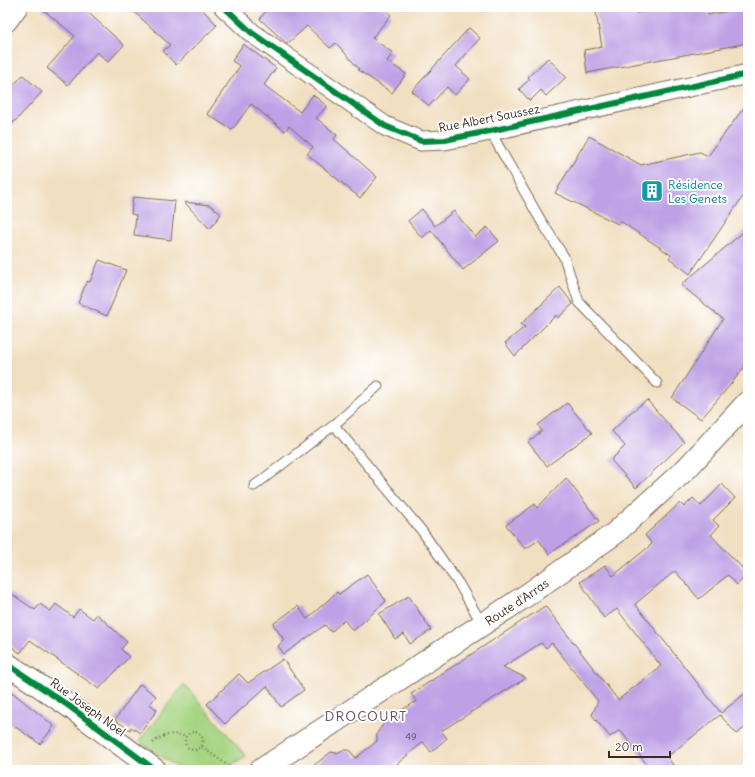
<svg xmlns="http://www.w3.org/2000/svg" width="755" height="777" viewBox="0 0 755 777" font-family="Delius,sans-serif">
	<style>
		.green { fill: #a6d481; stroke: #707f50 }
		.building { fill: #bda0e5 }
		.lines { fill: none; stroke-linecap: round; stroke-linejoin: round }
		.service-casing { stroke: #7b6957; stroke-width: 11 }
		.minor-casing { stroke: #7b6957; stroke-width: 21 }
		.tertiary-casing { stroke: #7b6957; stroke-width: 24 }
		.secondary-casing { stroke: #7b6957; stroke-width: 24 }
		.path { stroke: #7b6957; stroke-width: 2.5; stroke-dasharray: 1 3; stroke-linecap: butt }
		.service { stroke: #fff; stroke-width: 9 }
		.minor { stroke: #fff; stroke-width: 19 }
		.tertiary { stroke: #fff; stroke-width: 22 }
		.secondary { stroke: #fff; stroke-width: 22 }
		.cycleway-casing { stroke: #fff; stroke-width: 8 }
		.cycleway { stroke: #00873e; stroke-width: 6 }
		.labels { text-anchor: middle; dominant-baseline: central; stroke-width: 4; stroke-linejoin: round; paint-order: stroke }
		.number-label { font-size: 10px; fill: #5c4850 }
		.street-label { font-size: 12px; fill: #3b2a1e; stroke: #fff }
		.culture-label { font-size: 12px; fill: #0d838f; stroke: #fff; text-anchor: start }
		.quarter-label { font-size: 14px; letter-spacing: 1px; fill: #685364; stroke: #fff }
	</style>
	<rect width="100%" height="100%" fill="#fff"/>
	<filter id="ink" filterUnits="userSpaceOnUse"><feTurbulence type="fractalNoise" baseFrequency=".025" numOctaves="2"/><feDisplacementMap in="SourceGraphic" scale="8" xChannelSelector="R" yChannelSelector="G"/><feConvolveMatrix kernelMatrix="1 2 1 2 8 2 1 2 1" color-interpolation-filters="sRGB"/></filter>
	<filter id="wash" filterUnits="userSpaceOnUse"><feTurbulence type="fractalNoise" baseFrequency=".012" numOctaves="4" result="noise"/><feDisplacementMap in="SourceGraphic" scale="16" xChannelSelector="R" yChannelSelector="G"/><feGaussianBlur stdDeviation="0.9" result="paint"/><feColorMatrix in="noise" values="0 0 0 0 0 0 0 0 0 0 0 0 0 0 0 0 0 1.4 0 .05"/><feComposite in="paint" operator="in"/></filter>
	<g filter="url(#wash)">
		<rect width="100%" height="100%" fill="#f1dfc1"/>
		<polygon class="green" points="184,684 246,756 223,770 181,770 139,741"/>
		<g id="blocks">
			<g class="building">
				<polygon points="40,7 82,7 124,45 108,62 97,52 68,85 47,68 75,36"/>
				<polygon points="129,7 200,7 217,25 176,65 163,51 170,45"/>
				<polygon points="269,7 382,7 391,15 372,38 393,53 387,61 406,74 392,93 358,70 359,69 336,43 330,48 307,26 287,44 260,19"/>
				<polygon points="595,7 635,7 636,13 667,7 707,7 708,15 748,7 748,43 587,73 584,50 602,47"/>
				<polygon points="469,28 480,38 456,66 470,79 455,95 447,87 429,106 412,91"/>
				<polygon points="243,44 276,68 264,85 300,112 313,95 327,106 316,118 337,135 334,139 377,177 360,198 307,154 313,147 289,126 285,131 251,104 232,130 207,114 240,66 232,61"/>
				<polygon points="548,58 566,77 546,96 541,90 530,101 519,89 530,79 528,77"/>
				<polygon points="23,75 42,92 7,130 7,92"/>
				<polygon points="748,102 748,189 690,274 669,258 671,255 620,221 618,224 555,193 589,136 641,165 700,152 708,156"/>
				<polygon points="133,197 175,201 171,240 134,235 136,215 131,214"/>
				<polygon points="184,202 210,205 221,214 210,229"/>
				<polygon points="422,209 435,226 454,211 475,237 487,227 499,241 463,270 431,230 422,238 408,221"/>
				<polygon points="748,228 748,362 731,384 701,419 672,398 723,319 681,285"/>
				<polygon points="99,260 126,270 107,316 78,303 87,281 90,282"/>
				<polygon points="560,287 573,304 558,318 556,315 515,356 505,343 525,327 521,324"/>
				<polygon points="647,400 684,442 636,488 611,460 625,446 612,431 627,417 626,416"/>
				<polygon points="567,403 592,433 547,466 528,442 542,431 538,425"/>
				<polygon points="566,478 599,521 549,554 539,540 525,549 506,525 535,504 537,508"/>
				<polygon points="722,484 735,498 713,520 719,526 711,535 748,574 737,585 728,575 699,599 675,571 635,604 721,713 748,691 748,725 737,734 720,715 667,757 677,770 651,770 620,730 610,737 592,715 598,701 552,643 546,648 541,643 503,667 526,678 441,731 447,738 431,752 423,742 390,770 308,770 331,752 337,753 343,750 349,750 356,758 377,741 377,733 387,719 417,701 411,694 545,606 618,700 661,666 617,609 604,618 580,582 605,565 613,576 652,544 645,535 680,503 684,507 693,498 701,506"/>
				<polygon points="367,574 386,601 353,631 344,620 331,632 325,625 284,654 278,646 284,640 273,624 298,606 307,619 337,592 339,594"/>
				<polygon points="7,591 35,610 40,604 50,611 56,604 73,617 79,609 93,619 97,614 127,642 121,649 129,657 99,689 30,640 20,653 7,643"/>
				<polygon points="409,596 431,630 410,644 404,634 395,639 379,614"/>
				<polygon points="283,659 304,690 281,707 267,686 225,724 207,704 239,674 248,683"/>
				<polygon points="140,684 156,696 150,704 157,710 140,733 131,727 130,730 115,720"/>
				<polygon points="7,688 54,726 40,744 7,721"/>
			</g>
		</g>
	</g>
	<g filter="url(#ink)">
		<use href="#blocks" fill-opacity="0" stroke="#7b6957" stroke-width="1"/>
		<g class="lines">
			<g class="service-casing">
				<g id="service">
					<polyline points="490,131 540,219 564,257 579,302 657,383"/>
					<polyline points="334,425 378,386"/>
					<polyline points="254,486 334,425 422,531 459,584 482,624"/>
				</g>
			</g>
			<g class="minor-casing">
				<g id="minor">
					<polyline points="224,7 252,33 385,126 421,141 445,140 490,131 748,74"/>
					<polyline points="7,22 18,7"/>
				</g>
			</g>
			<g class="tertiary-casing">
				<polyline id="tertiary" points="7,664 69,706 155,770"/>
			</g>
			<g class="secondary-casing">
				<g id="secondary">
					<path id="s1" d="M261 770 527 595 614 534 687 468 748 402"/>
				</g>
			</g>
			<g class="path">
				<circle cx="194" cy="741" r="9"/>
				<path d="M153 743C162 734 175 732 186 737"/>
				<polyline points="202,747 234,770"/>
			</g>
			<use href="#service" class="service"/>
			<use href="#minor" class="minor"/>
			<use href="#tertiary" class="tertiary"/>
			<use href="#secondary" class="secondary"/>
			<g class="cycleway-casing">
				<g id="cycleway">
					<polyline points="224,7 252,33 385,126 421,141 445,140 490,131 748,74"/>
					<polyline points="7,664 69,706 155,770"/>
				</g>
			</g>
			<use href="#cycleway" class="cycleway"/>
		</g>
	</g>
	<defs>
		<g id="building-square" transform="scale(1.15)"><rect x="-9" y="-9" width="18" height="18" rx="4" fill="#0f9aa8" stroke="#fff"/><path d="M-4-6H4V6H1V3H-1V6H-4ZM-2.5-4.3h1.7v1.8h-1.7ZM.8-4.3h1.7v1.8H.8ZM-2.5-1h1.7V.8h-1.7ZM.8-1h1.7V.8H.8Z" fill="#fff"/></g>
	</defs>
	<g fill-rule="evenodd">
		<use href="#building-square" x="652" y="191"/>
	</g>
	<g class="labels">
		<g class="number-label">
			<text x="411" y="736">49</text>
		</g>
		<g class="street-label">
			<text transform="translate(489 118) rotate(-11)">Rue Albert Saussez</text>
			<text stroke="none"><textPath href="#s1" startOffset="306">Route d'Arras</textPath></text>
			<text transform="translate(88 707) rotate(36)">Rue Joseph Noel</text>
		</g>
		<g class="culture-label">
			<text x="668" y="184">Résidence<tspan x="668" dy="14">Les Genets</tspan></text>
		</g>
		<g class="quarter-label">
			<text x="366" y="716">DROCOURT</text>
		</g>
	</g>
	<rect width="755" height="777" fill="none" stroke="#fff" stroke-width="24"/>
	<path d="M609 751v6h61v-6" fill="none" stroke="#3b2a1e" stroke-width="2"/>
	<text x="615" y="751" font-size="12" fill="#3b2a1e" stroke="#ffffff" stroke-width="3" paint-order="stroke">20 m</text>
</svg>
